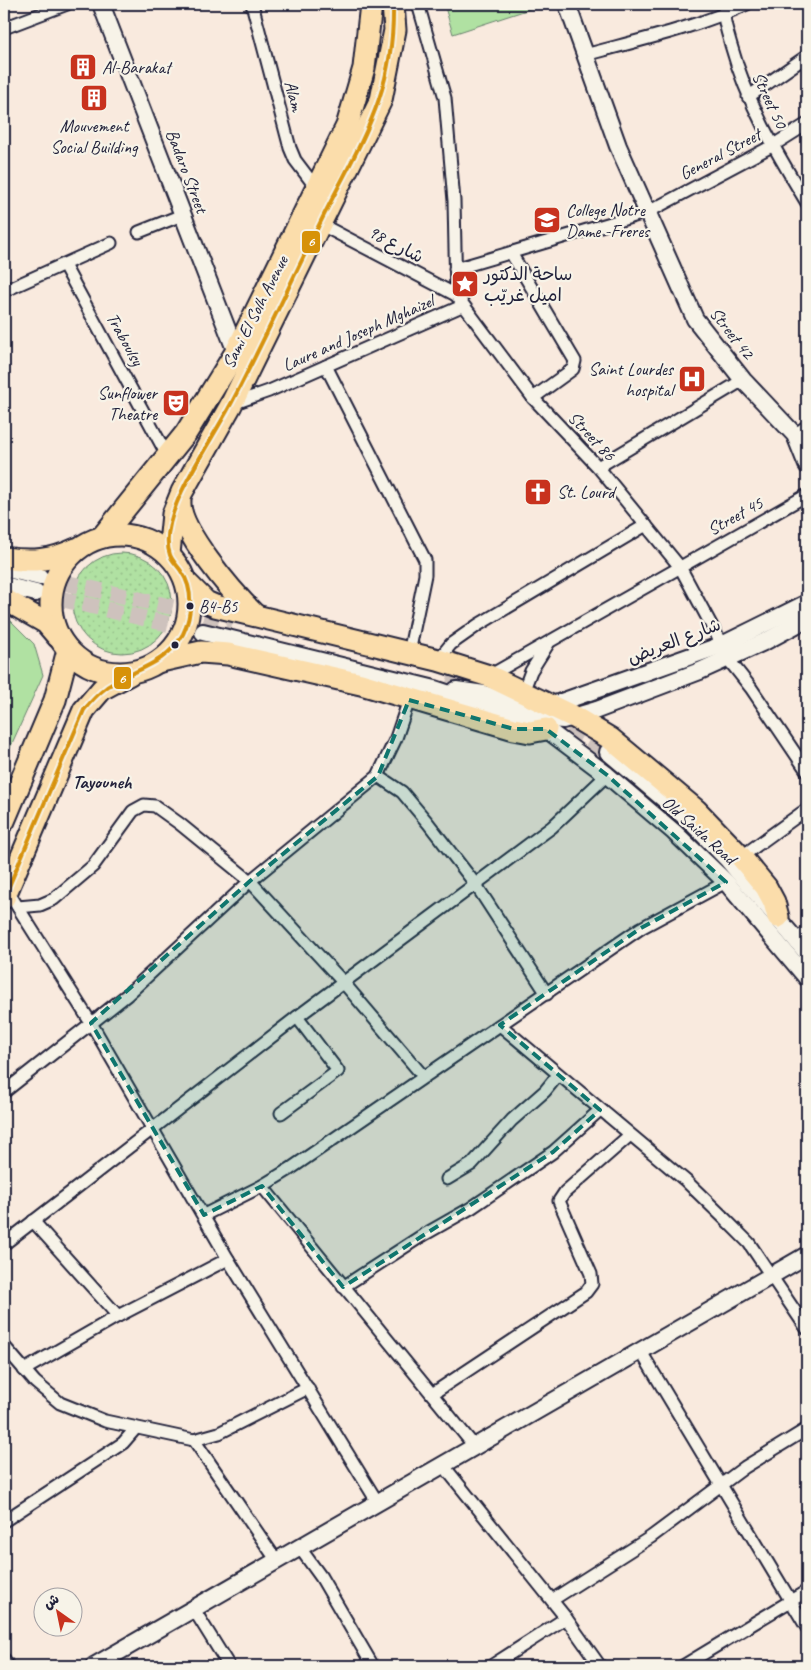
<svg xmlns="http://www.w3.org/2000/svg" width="811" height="1670" viewBox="0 0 811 1670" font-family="Caveat,'Playpen Sans Arabic',sans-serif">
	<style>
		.grass { fill: url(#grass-dots); stroke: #69826e }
		.park { fill: #b0e1a2; stroke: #69826e }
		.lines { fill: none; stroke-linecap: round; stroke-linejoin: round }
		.secondary-tunnel { stroke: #cec2bd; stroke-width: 16; stroke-dasharray: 16 8; stroke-linecap: butt }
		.street-casing { stroke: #22223b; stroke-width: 15 }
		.secondary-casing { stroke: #22223b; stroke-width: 20 }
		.highway-casing { stroke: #22223b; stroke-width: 25 }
		.street { stroke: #f7f3e8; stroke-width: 11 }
		.secondary { stroke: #f7f3e8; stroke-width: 16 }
		.highway { stroke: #fbddab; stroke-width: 21 }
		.bus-1-casing { stroke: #f7f3e8; stroke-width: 8 }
		.bus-1 { stroke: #d79209; stroke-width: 4 }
		.marked { fill: #0f766e; fill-opacity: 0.2; stroke: #0f766e; stroke-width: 4; stroke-dasharray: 10 6; stroke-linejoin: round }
		.bus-dot { fill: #22223b; stroke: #f7f3e8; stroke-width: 2 }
		.labels { text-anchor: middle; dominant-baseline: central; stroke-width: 4.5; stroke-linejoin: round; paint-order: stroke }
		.bus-label { font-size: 17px; fill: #22223b; stroke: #f7f3e8; text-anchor: start }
		.poi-label { font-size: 18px; fill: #22223b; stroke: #f7f3e8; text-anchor: start }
		.street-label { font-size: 18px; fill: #22223b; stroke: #f7f3e8 }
		.neighbourhood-label { font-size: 19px; font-weight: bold; fill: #22223b; stroke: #f7f3e8 }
		.line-badge { stroke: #f7f3e8; stroke-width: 2 }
		.badge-label { font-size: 14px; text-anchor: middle; font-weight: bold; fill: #fff }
	</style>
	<defs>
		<pattern id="grass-dots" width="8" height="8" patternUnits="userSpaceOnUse" patternTransform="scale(1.25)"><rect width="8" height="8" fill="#b0e1a2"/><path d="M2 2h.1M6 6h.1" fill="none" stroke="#97c18c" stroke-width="1.8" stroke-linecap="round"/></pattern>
	</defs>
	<rect width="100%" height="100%" fill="#f9eade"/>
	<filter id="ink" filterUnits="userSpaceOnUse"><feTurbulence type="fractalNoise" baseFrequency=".02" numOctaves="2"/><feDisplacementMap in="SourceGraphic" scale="10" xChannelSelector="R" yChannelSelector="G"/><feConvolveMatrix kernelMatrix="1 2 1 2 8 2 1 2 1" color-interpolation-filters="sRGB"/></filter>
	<g filter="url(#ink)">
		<circle class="grass" cx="122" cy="603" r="50"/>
		<g class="park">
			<polygon points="444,4 542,4 542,5 453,34"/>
			<polygon points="4,614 34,644 43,675 4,761"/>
		</g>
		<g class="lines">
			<g class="secondary-tunnel">
				<polyline points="40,577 233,621"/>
				<polyline points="36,593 203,632"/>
				<polyline points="449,674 501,694"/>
				<polyline points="547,717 608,752"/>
			</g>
			<g class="street-casing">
				<g id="street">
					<polyline points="252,4 290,148 295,160 317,189"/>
					<polyline points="418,4 445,98 454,201 456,295 533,398 598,467 680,567 722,645"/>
					<path d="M725 4C722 18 727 30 731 45 747 103 776 152 807 203"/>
					<polyline points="4,28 67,4"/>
					<path d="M585 55C640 40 695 28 747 4"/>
					<polyline points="748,97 807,56"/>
					<polyline points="320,224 456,295"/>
					<polyline points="139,232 182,215"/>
					<polyline points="511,253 575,361 573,369 533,398"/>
					<polyline points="64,265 168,457"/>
					<polyline points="455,269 648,212 772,146 807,124"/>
					<polyline points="4,291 111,243"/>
					<polyline points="326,366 425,560 425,575 409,653"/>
					<polyline points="232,404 269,391 462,306"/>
					<polyline points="795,435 807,426"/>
					<polyline points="598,467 743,380"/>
					<polyline points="728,659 751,688 807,771"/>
					<polyline points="438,660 451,644 478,625 646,525"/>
					<polyline points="489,676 807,495"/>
					<polyline points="523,692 531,671 548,644"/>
					<polyline points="378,776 402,792 428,823 476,885 547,994"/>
					<polyline points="741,857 807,809"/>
					<polyline points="7,890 91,1023 228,1259 378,1503"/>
					<polyline points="18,907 40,905 54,899 93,866 133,811 144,805 155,806 180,824 250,881 343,982 423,1076"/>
					<polyline points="796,939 807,932"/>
					<polyline points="500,1025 686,1181 723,1217 749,1243 807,1329"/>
					<polyline points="4,1092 127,995 250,881 378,776 396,738 409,700"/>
					<polyline points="281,1113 338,1071 297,1017"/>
					<polyline points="447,1179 472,1164 512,1120 545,1091 558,1075"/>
					<polyline points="262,1186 475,1447"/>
					<polyline points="204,1215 262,1186 290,1169 641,928 726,882"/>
					<polyline points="33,1221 118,1316"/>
					<polyline points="4,1244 297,1017 552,827 607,775"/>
					<polyline points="343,1287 420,1237 471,1208 553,1152 600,1110"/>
					<polyline points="4,1346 35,1382 60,1403 105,1421 194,1440 219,1433 308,1388"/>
					<polyline points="640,1350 807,1628"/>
					<polyline points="24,1370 118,1316 228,1259"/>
					<polyline points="432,1394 586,1292 592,1284 591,1274 559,1201 565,1192 630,1135"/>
					<polyline points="194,1440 277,1561"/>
					<polyline points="443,1465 566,1618 600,1666"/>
					<polyline points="4,1521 123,1443 136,1428"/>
					<polyline points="300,1548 321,1577 373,1666"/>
					<polyline points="552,1600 651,1537 745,1467 807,1429"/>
					<polyline points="193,1608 229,1666"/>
					<polyline points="4,1659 8,1666"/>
					<polyline points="491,1666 566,1618"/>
					<polyline points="683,1666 807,1591"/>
				</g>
			</g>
			<g class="secondary-casing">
				<g id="secondary">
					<polyline points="101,4 236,352"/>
					<polyline points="567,4 618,146 695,319 743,380 795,435 807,465"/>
					<polyline points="4,568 40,577"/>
					<polyline points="4,585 36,593"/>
					<polyline points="203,632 435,689 507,713 546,729 607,775 674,832 726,882 807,978"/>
					<polyline points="456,690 484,694 550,719 563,720 597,710 700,671 766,641 807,619"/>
					<polyline points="550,706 722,645 807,603"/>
					<polyline points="608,752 691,822 728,860 807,953"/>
					<polyline points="94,1666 807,1255"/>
				</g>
			</g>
			<g class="highway-casing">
				<g id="highway">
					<path d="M180 501C178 530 234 594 255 615"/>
					<circle cx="120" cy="604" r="69"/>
					<polyline points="102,537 186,433 236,352 347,126 364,68 371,4"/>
					<polyline points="169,554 173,514 182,492 231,405 381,100 395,30 393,4"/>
					<path d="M4 558C31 562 51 561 76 549"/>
					<polyline points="188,584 206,602 215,606 438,660 489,676 576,718 611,739 696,810 741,857 766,887 774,902 778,917"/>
					<polyline points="4,599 46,623 58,637"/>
					<polyline points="161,661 201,652 228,654 361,684 514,729 530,732 546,729"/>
					<polyline points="4,821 55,700 68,650"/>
					<polyline points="4,898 84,710 102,689 130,674"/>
				</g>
			</g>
			<use href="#street" class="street"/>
			<use href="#secondary" class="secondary"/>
			<use href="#highway" class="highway"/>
			<g class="bus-1-casing">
				<path id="bus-1" d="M4 898 84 710C91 701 98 694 107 687 134 669 166 665 183 634 192 616 194 589 181 571 178 566 172 561 170 555 163 536 174 508 182 491 197 460 216 432 232 402 265 339 294 275 326 211 363 138 395 90 393 4"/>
			</g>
			<use href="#bus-1" class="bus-1"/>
		</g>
	</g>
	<path class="marked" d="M409 700 514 729H546L607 775 726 882 641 928 500 1025 600 1110 553 1152 343 1287 262 1186 204 1215 91 1023 250 881 378 776Z"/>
	<defs>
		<g id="building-square" transform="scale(1.4375)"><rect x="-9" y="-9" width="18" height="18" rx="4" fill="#c8321e" stroke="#f7f3e8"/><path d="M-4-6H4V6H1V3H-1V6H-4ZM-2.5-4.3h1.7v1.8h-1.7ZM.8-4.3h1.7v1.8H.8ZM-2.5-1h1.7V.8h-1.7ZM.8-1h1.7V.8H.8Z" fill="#fff"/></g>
		<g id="school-square" transform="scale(1.4375)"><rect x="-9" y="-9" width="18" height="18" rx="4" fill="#c8321e" stroke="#f7f3e8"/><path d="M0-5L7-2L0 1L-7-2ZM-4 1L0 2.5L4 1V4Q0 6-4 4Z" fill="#fff"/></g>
		<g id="sight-square" transform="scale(1.4375)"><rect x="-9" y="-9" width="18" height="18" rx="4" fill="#c8321e" stroke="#f7f3e8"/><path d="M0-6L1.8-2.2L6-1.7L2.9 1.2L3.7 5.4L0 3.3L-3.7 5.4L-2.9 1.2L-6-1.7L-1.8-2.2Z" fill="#fff"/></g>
		<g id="hospital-square" transform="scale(1.4375)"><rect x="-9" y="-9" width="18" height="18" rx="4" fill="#c8321e" stroke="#f7f3e8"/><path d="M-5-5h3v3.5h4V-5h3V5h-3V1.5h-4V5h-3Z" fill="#fff"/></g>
		<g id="theatre-square" transform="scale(1.4375)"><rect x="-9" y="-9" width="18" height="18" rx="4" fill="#c8321e" stroke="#f7f3e8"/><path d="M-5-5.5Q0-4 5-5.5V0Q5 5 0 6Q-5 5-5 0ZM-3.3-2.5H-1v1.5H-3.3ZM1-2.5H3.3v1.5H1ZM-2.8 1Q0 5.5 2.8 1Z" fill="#fff"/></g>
		<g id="church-square" transform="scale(1.4375)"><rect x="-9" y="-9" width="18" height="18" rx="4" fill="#c8321e" stroke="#f7f3e8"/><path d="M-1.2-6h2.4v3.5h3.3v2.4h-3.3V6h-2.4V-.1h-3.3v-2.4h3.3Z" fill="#fff"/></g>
	</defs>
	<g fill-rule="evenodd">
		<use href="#building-square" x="83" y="67"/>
		<use href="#building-square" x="94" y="98"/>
		<use href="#school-square" x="547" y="220"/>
		<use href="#sight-square" x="465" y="284"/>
		<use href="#hospital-square" x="692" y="379"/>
		<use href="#theatre-square" x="176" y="403"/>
		<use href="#church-square" x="538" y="492"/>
	</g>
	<g class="bus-dot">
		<circle cx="190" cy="606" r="4.5"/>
		<circle cx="175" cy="645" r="4.5"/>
	</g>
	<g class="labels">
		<g class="bus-label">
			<text x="199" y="606">B4-B5</text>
		</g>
		<g class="poi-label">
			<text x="102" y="67">Al-Barakat</text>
			<text x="94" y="126" text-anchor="middle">Mouvement<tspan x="94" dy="21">Social Building</tspan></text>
			<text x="566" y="210">College Notre<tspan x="566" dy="21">Dame -Freres</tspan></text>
			<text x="484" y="274">ساحة الدكتور<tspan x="484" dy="21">اميل غريّب</tspan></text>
			<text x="673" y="369" text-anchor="end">Saint Lourdes<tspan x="673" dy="21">hospital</tspan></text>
			<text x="157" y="393" text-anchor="end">Sunflower<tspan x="157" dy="21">Theatre</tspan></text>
			<text x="557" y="492">St. Lourd</text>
		</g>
		<g class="street-label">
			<text transform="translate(294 96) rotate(76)">Alam</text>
			<text transform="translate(770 100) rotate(65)">Street 50</text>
			<text transform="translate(720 154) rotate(-28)">General Street</text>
			<text transform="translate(187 171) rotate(69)">Badaro Street</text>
			<text transform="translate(396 244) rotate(28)">شارع 98</text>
			<text transform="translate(255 312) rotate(-63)">Sami El Solh Avenue</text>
			<text transform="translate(358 333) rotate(-24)">Laure and Joseph Mghaizel</text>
			<text transform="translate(732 333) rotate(52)">Street 42</text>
			<text transform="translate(125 339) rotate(61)">Traboulsy</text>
			<text transform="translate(592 436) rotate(47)">Street 86</text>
			<text transform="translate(735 516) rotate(-29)">Street 45</text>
			<text transform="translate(674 641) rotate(-21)">شارع العريض</text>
			<text transform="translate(699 830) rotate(42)">Old Saida Road</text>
		</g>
		<g class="neighbourhood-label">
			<text x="102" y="782">Tayouneh</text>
		</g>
	</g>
	<g class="line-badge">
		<rect x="301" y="230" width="20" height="24" rx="5" fill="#d79209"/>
		<rect x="113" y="666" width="19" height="24" rx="5" fill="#d79209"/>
	</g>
	<g class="badge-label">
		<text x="311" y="246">6</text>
		<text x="122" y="683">6</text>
	</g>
	<rect width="811" height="1670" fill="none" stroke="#f7f3e8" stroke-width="20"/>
	<rect x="10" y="10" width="791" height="1650" fill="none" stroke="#22223b" stroke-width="2" filter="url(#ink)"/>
	<g transform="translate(58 1612) rotate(327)"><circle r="24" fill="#f7f3e8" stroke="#a29fa3"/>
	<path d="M0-4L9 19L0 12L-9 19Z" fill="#c8321e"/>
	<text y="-8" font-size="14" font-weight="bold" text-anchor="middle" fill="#22223b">ش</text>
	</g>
</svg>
